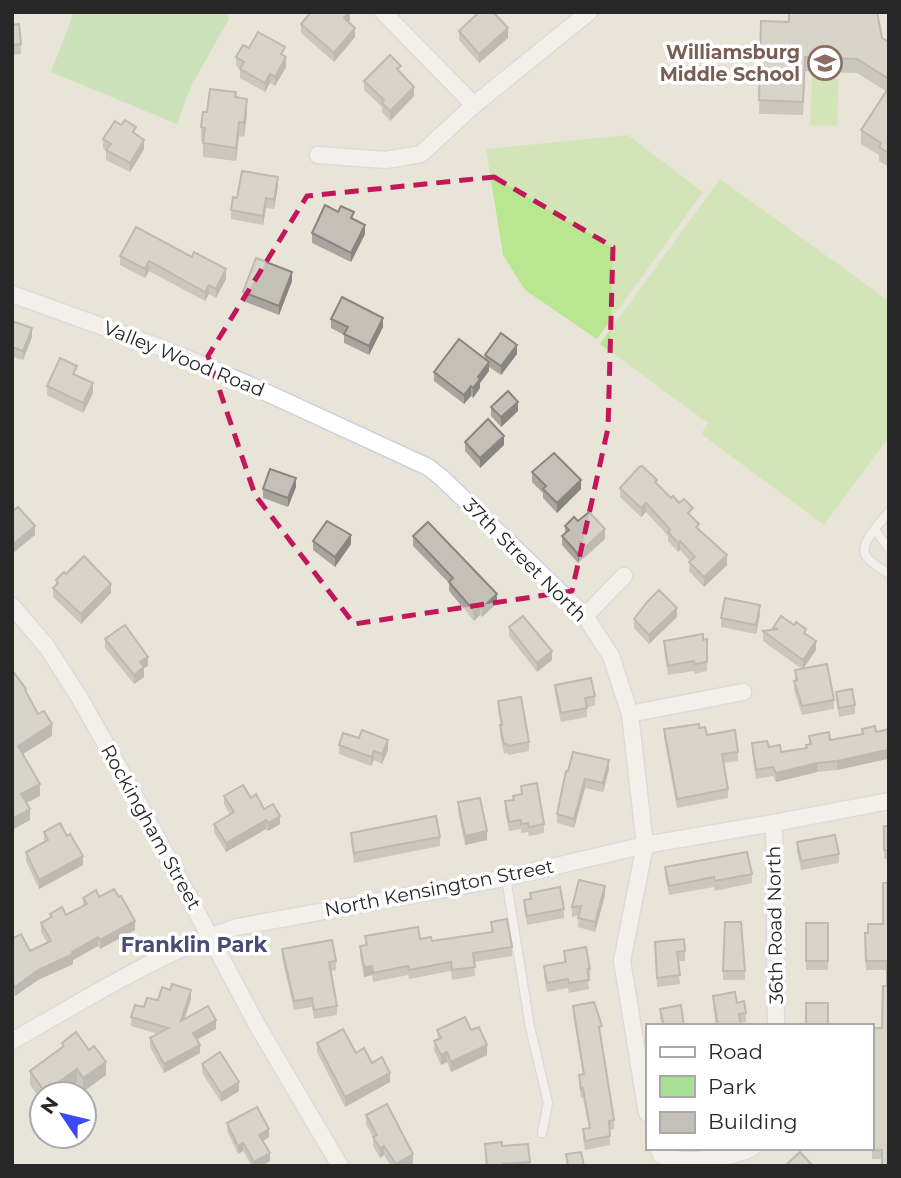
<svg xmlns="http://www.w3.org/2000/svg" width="901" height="1178" viewBox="0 0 901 1178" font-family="Montserrat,sans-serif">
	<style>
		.green { fill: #a7df95 }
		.pitch { fill: #b9e791 }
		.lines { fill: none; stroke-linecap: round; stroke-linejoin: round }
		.lane-casing { stroke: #cecfe0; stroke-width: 11 }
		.street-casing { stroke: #cecfe0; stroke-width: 19 }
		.lane { stroke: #fff; stroke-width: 8 }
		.street { stroke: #fff; stroke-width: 16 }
		.wall { fill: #a9a59e }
		.shaded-wall { fill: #898681 }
		.building { fill: #c4c0b8; stroke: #898681; stroke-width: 2 }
		.marked { fill: none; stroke: #c2185b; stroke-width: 5; stroke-dasharray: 14 9; stroke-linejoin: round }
		.labels { text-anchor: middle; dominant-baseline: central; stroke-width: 7; stroke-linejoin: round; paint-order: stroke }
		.education-label { font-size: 19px; font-weight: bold; fill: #785e54; stroke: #fff; text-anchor: end }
		.street-label { font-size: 19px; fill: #272727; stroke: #fff }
		.neighbourhood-label { font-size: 21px; font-weight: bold; fill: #494d75; stroke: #fff }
	</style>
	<rect width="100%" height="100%" fill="#e9e4d8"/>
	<polygon class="green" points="74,12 227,12 229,19 191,86 177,124 51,72"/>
	<g class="pitch">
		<polygon points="812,78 839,79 837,126 810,125"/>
		<polygon points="628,135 703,192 597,339 525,290 503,255 486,149"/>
		<polygon points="720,179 889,301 889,437 824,525 701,434 708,423 600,344"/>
	</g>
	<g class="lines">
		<g class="lane-casing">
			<g id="lane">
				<path d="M889 512C882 521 858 544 866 556 870 563 882 569 889 574"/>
				<polyline points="875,530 889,549"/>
				<polyline points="506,878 530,1027 548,1103 542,1133"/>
			</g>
		</g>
		<g class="street-casing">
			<g id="street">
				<polyline points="383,12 474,105"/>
				<polyline points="318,155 386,160 421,154 474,105 589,12"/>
				<polyline points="12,294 167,350 250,385 428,467 442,478 585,616 611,656 630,714 645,845 622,961 647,1113"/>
				<polyline points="12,606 47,647 79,697 130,787 256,1023 340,1166"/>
				<polyline points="585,616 624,576"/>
				<polyline points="630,714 743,692"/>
				<polyline points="774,823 776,1026"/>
				<path d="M12 1041C85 1000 157 953 237 927L505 878 645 845 774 823 889 801"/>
				<path d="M658 1148 661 1155C682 1165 731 1158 752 1148"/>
			</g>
		</g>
		<use href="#lane" class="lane"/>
		<use href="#street" class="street"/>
	</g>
	<g class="wall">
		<polygon points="350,12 350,20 348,22 355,37 334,62 301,33 301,24"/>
		<polygon points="761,21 882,38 889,42 889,167 879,161 879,155 861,144 861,130 886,91 857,73 805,71 803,115 759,114"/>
		<polygon points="12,25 21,44 21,54 12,55"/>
		<polygon points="459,31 508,38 479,63 459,40"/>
		<polygon points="249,48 285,57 286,67 275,86 270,83 265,92 240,78 240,69 236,66 236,57"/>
		<polygon points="364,81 414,96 390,121 382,112 382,107 364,90"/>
		<polygon points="236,97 247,113 244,137 239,136 236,161 203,157 203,141 201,141 201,127 207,112"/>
		<polygon points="136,134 144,149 130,172 106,160 106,150 103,148 103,139"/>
		<polygon points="278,186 274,209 266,208 263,225 231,219 231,210 237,198"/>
		<polygon points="136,227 226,279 216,298 209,294 205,301 149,271 145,278 120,265 120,256"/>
		<polygon points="312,233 365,234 351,262 312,243"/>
		<polygon points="292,281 279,315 243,301 243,292"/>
		<polygon points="331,319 383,327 369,355 344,343 344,335 331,328"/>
		<polygon points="12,321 32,337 23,360 12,357"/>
		<polygon points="517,354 501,375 489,367 489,371 480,383 480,388 473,398 471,396 464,404 434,381 434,372 485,359 485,355"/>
		<polygon points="77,376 93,393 83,413 47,395 47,386"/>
		<polygon points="491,407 518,411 501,427 491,416"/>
		<polygon points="465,442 504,445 480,468 465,451"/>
		<polygon points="532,472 581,489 557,513 543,498 543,493 532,482"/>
		<polygon points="657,484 693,518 699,529 727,565 704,587 689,571 690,561 680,550 678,552 668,541 668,536 646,512 641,517 620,497 620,488"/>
		<polygon points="296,487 288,507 263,498 263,489"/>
		<polygon points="578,521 605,539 578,563 562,545 562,536 565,533 565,526"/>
		<polygon points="413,536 497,603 482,617 480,615 474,621 449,591 449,583 413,546"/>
		<polygon points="313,541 351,544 335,567 313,550"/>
		<polygon points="66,574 111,593 81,624 53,597 53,588 56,586 56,580"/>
		<polygon points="760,614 756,634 721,627 721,618"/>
		<polygon points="677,617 649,644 634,628 634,619"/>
		<polygon points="509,627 552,660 537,672 509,636"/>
		<polygon points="773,628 806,634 816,650 803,669 834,700 834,709 802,715 794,690 794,681 795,680 795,670 802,669 763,641 763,631 773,630"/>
		<polygon points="105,639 148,666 144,668 144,677 134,684 105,648"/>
		<polygon points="707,639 707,671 695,674 694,671 668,675 664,650 664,641"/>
		<polygon points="555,685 595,696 595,706 587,707 587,717 561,722 555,694"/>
		<polygon points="836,692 855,705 855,714 839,717 836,701"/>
		<polygon points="498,701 529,742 529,751 508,755 507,753 504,754 500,734 501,725 498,710"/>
		<polygon points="699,728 707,735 738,752 738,761 723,763 728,789 728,798 677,808 664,738 664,729"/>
		<polygon points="862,729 876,732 889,729 889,761 887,761 887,759 837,770 817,772 776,782 773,776 756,779 752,753 752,743 781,752 806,748 806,745 809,744 809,736 830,740 862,735"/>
		<polygon points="359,738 388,750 382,764 374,760 371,766 339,754 339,745"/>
		<polygon points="609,769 603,792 585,788 574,828 557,823 557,814 566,771"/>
		<polygon points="521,786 544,824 544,833 529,836 528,832 521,833 521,829 509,831 505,811 505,801 513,800 513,796 521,794"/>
		<polygon points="224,796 251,798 264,809 280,824 268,831 266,829 226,852 214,832 214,824 230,815 224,804"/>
		<polygon points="458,802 487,840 465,845 458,811"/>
		<polygon points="884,826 889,826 889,1166 882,1159 872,1159 872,1127 887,986 887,970 866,970 865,933 868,933 883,924 888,883 888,859 884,859"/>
		<polygon points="44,832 83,865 39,889 26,861 26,852 44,842"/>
		<polygon points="351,833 440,837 440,846 354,863 351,842"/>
		<polygon points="797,842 839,854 839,863 801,870 797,851"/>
		<polygon points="665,867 752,874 752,883 715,891 714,887 669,895 665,876"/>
		<polygon points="530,893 564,909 564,918 527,925 524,909 524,900 530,899"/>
		<polygon points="605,895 595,932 578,927 579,915 572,917 572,907"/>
		<polygon points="99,897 135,930 100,949 98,946 73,960 73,964 38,980 15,996 12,991 12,939 30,951 47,943 41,932 41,923 50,918 50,914 66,915 83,906 83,898"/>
		<polygon points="491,922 512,947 512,956 474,962 475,976 452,980 451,971 409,979 408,975 373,982 372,975 364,977 360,956 360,946 365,945 365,936 420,939 432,941 491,932"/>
		<rect x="806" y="923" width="22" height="47"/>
		<polygon points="282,949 336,961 336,970 331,971 337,1006 337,1015 314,1019 312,1007 294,1010 282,958"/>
		<polygon points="564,951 590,969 590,978 588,978 589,989 569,993 568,988 547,992 544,976 544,966 564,963"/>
		<polygon points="685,951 685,961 678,961 680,984 657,987 655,952"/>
		<rect x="723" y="971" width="22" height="9"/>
		<polygon points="713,996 737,1003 746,1013 746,1022 740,1023 741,1026 716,1026 713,1005"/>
		<polygon points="191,999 184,1019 216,1029 197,1040 200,1053 164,1073 150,1047 150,1038 158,1034 131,1026 131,1017 144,1007 158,1000"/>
		<polygon points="573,1006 602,1035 600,1036 614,1120 614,1129 610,1130 610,1145 585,1150 583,1139 583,1129 589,1128 583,1098 581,1098 579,1085 579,1075 583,1075 573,1015"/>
		<polygon points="660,1009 684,1026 662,1026 660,1018"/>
		<polygon points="437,1030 471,1030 487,1055 451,1072 447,1062 441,1065 434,1050 434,1041 438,1039"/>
		<polygon points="62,1043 106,1075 83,1092 77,1083 61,1094 42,1094 42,1101 30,1085 30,1071 62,1048"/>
		<polygon points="317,1043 356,1053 372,1063 390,1082 345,1107 317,1052"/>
		<polygon points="202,1064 239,1091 221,1102 202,1073"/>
		<polygon points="366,1115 413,1163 409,1166 391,1166 384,1155 380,1158 373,1146 373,1137 366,1125"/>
		<polygon points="227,1123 269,1137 263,1141 270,1161 262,1166 252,1166 243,1151 238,1154 227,1131"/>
		<polygon points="485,1144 502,1146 530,1162 530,1166 486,1166"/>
	</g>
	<g class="shaded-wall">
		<polygon points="349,12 350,12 350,20 344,27 344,18"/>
		<polygon points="355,28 355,37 334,62 334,53"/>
		<polygon points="508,28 508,38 479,63 479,54"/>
		<polygon points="286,57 286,67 275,86 275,77"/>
		<polygon points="270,74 270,83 265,92 265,83"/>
		<polygon points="414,87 414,96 390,121 390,111"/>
		<polygon points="247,99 247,113 244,137 244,123"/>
		<polygon points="239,122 239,136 236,161 236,148"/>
		<polygon points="144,140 144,149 130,172 130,163"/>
		<polygon points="278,177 278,186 274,209 274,200"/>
		<polygon points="266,198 266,208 263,225 263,216"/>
		<polygon points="365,225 365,234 351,262 351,253"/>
		<polygon points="149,261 149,271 145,278 145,269"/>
		<polygon points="226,269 226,279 216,298 216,289"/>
		<polygon points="292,272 292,281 279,315 279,306"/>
		<polygon points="209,285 209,294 205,301 205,292"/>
		<polygon points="383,318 383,327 369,355 369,346"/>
		<polygon points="32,328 32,337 23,360 23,351"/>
		<polygon points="517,345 517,354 501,375 501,366"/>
		<polygon points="489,362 489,371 480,383 480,388 473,398 473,388 478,377"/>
		<polygon points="93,383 93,393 83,413 83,403"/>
		<polygon points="471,386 471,396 464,404 464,395"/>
		<polygon points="518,402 518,411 501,427 501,417"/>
		<polygon points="504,436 504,445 480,468 480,458"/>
		<polygon points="296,478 296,487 288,507 288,498"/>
		<polygon points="581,480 581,489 557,513 557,503"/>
		<polygon points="646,503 646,512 641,517 641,508"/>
		<polygon points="35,526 35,535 12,554 12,545"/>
		<polygon points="605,529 605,539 578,563 578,554"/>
		<polygon points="351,535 351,544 335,567 335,557"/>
		<polygon points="680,541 680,550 678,552 678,543"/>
		<polygon points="727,555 727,565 704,587 704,577"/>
		<polygon points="111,584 111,593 81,624 81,614"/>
		<polygon points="497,594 497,603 482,617 482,608"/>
		<polygon points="760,605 760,614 756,634 756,625"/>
		<polygon points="480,606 480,615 474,621 474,611"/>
		<polygon points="677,608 677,617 649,644 649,635"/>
		<polygon points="816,641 816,650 803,669 803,660"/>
		<polygon points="552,651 552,660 537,672 537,663"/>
		<polygon points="148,657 148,666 144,668 144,677 134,684 134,675 140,662"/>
		<polygon points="52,724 52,736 18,757 18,746"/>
		<polygon points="388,740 388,750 382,764 382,754"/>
		<polygon points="887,750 887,759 837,770 837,761"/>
		<polygon points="374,751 374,760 371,766 371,757"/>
		<polygon points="609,760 609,769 603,792 603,783"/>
		<polygon points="817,763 817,772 776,782 776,773"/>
		<polygon points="585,779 585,788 574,828 574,819"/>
		<polygon points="40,784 40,796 21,806 21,794"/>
		<polygon points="30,809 30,820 12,830 12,819"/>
		<polygon points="280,816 280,824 268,831 268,823"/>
		<polygon points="266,820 266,829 226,852 226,843"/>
		<polygon points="487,831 487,840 465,845 465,836"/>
		<polygon points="83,856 83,865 39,889 39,880"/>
		<polygon points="605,886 605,895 595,932 595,922"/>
		<polygon points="135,921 135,930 100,949 100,940"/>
		<polygon points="98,937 98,946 73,960 73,964 38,980 15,996 15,987 38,970"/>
		<polygon points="372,966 372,975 364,977 364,967"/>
		<polygon points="191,990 191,999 181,1030 181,1021"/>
		<polygon points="216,1020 216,1029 193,1041 193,1033"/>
		<polygon points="200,1045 200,1053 164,1073 164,1064"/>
		<polygon points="487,1045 487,1055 451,1072 451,1062"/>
		<polygon points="447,1052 447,1062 441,1065 441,1055"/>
		<polygon points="106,1062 106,1075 83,1092 83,1078"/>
		<polygon points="77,1069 77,1083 61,1094 45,1094 45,1092"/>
		<polygon points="390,1073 390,1082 345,1107 345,1097"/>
		<polygon points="239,1082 239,1091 221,1102 221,1093"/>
		<polygon points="269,1129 269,1137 259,1143 259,1135"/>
		<polygon points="243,1143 243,1151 238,1154 238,1146"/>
		<polygon points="384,1146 384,1155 380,1158 380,1148"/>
		<polygon points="270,1153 270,1161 262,1166 254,1166 254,1162"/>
		<polygon points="413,1154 413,1163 409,1166 396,1166 396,1164"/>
	</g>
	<g class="building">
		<polygon points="311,12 349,12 344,18 355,28 334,53 301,24"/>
		<polygon points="479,12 493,12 508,28 479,54 459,31"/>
		<polygon points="789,12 877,12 882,38 889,42 889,79 857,59 805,57 803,102 759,100 761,21 789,22"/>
		<polygon points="19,24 21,44 12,45 12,25"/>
		<polygon points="258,32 285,47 281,54 286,57 275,77 270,74 265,83 240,69 244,62 236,57 243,45 249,48"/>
		<polygon points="390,55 401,66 397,69 414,87 390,111 382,103 384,100 364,81"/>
		<polygon points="889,87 889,153 879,147 881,143 861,130"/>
		<polygon points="210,89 236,92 235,97 247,99 244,123 239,122 236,148 203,143 205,128 201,127 203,112 207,112"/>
		<polygon points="125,120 136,127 133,132 144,140 130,163 106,150 111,144 103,139 115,121 121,125"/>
		<polygon points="242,171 278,177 274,200 266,198 263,216 231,210 233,197 237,198"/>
		<polygon points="325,205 338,212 341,206 354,212 351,218 365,225 351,253 312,233"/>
		<polygon points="136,227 192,257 194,252 226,269 216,289 209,285 205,292 149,261 145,269 120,256"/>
		<polygon points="256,258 292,272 279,306 243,292"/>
		<polygon points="342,297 383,318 369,346 344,334 348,327 331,319"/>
		<polygon points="12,321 32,328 23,351 12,347"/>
		<polygon points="501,333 517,345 501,366 485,355"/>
		<polygon points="459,339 489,362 478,377 480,379 473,388 471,386 464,395 434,372"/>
		<polygon points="60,358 77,366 73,374 93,383 83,403 47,386"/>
		<polygon points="508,391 518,402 501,417 491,407"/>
		<polygon points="488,419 504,436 480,458 465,442"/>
		<polygon points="554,453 581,480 557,503 543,489 546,486 532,472"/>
		<polygon points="642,466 657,480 655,482 671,498 673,496 679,503 684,499 693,508 688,513 699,524 696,527 727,555 704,577 689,562 695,557 680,541 678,543 668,532 670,529 646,503 641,508 620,488 639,467"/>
		<polygon points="270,469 296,478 288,498 263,489"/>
		<polygon points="18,507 35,526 12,545 12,512"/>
		<polygon points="589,512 605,529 578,554 562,536 569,530 565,526 574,517 578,521"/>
		<polygon points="327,521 351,535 335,557 313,541"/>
		<polygon points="428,522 497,594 482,608 480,606 474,611 449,582 453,578 413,536"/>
		<polygon points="84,556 111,584 81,614 53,588 58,583 56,580 64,572 66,574"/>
		<polygon points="659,590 677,608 649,635 634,619 648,601"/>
		<polygon points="725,598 760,605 756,625 721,618"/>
		<polygon points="523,616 552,651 537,663 509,627"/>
		<polygon points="781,616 794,625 796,622 806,629 804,633 816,641 803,660 763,631 778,629 773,628"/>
		<polygon points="125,625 148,657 140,662 144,667 134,675 105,639"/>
		<polygon points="703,634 703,640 707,639 707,662 695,664 694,661 668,666 664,641"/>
		<polygon points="827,664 834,700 802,706 794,681 797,680 795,670"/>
		<polygon points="12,670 26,689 25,690 38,714 44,711 52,724 18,746 40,784 21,794 30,809 12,819"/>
		<polygon points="591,678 595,696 585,698 587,708 561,713 555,685"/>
		<polygon points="852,689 855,705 839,708 836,692"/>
		<polygon points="521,697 529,742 508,746 507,744 504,744 500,725 502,725 498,701"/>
		<polygon points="699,724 699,728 705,727 707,735 735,730 738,752 722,754 728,789 677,799 664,729"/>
		<polygon points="875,726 876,732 889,729 889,752 887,752 887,750 837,761 817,763 776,773 773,767 756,770 752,743 767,741 769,747 780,745 781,752 807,748 806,745 811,744 809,736 829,732 830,740 863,734 862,729"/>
		<polygon points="362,730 388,740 382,754 374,751 371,757 339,745 343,733 359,738"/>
		<polygon points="573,752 609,760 603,783 585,779 574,819 557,814 566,771 568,771"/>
		<polygon points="537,783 544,824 529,827 528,823 521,824 521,820 509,822 505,801 514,800 513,796 522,794 521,786"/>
		<polygon points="243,785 251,798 256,794 264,809 273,804 280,816 268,823 266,820 226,843 214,824 234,812 224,796"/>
		<polygon points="480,798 487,831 465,836 458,802"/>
		<polygon points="436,816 440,837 354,853 351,833"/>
		<polygon points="60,823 67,836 70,834 83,856 39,880 26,852 48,840 44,832"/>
		<polygon points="884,826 889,826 889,1166 882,1166 882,1150 872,1150 871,1118 871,1028 882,1028 883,986 887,986 887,961 866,961 865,933 868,933 868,924 883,924 883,883 888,883 888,850 884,850"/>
		<polygon points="835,835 839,854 801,861 797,842"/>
		<polygon points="747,852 752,874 715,881 714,877 669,886 665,867"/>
		<polygon points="579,880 605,886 595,922 578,918 581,906 572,907"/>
		<polygon points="560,887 564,909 527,916 524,900 531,899 530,893"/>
		<polygon points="114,889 119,897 121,896 135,921 100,940 98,937 72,952 73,954 38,970 15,987 12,982 12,939 21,934 30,951 51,941 41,923 52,917 50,914 62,907 66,915 87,904 83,898 96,890 99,897"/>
		<polygon points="507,919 512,947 473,953 475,967 452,970 451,962 409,970 408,966 373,973 372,966 364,967 360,946 367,945 365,936 418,927 420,939 431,937 432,941 493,932 491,922"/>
		<polygon points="725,922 741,922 745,971 723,971"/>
		<rect x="806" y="923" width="22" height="38"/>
		<polygon points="684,939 685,951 677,952 680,975 657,978 655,942"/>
		<polygon points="332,940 336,961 329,962 337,1006 314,1010 312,998 294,1001 282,949"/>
		<polygon points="586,947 590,969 587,969 589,980 569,983 568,979 547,983 544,966 566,962 564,951"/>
		<polygon points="172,984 191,990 181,1021 208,1006 216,1020 193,1033 200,1045 164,1064 150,1038 168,1028 131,1017 135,1005 144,1007 147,998 158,1000 162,987 170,990"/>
		<polygon points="735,992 737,1003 744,1001 746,1013 739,1014 741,1026 718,1026 713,996"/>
		<polygon points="594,1002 602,1026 599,1027 614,1120 609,1121 610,1136 585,1141 583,1129 590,1128 583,1088 581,1089 579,1075 584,1074 573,1006"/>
		<rect x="806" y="1003" width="22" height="23"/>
		<polygon points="681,1005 684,1026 664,1026 660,1009"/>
		<polygon points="465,1017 471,1030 479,1027 487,1045 451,1062 447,1052 441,1055 434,1041 441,1038 437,1030"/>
		<polygon points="343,1029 356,1053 364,1048 372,1063 382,1057 390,1073 345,1097 317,1043"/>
		<polygon points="76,1032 89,1050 94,1046 106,1062 83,1078 77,1069 45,1092 30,1071 64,1046 62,1043"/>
		<polygon points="220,1052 239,1082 221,1093 202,1064"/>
		<polygon points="387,1104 413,1154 396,1164 384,1146 380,1148 373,1137 377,1135 366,1115"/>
		<polygon points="257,1107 269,1129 259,1135 270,1153 254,1162 243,1143 238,1146 227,1123"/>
		<polygon points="502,1142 502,1146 528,1144 530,1162 503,1164 503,1166 487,1166 485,1144"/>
		<polygon points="581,1152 584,1166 568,1166 566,1154"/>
		<polygon points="800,1152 813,1166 785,1166"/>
	</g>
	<path d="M0 0H901V1178H0ZM494 177 613 247 608 428 572 591 354 624 255 495 208 356 307 196Z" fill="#e9e4d8" fill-opacity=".55" fill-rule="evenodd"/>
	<path class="marked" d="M494 177 613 247 608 428 572 591 354 624 255 495 208 356 307 196Z"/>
	<defs>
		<g id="school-ring" transform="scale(1.75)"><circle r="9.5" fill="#fff" stroke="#8d6e63" stroke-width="1.5"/><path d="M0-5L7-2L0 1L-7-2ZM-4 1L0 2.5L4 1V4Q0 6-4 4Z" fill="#8d6e63"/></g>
	</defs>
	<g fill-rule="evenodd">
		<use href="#school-ring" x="825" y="63"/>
	</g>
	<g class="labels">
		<g class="education-label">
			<text x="800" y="52">Williamsburg<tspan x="800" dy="22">Middle School</tspan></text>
		</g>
		<g class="street-label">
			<text transform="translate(184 359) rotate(22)">Valley Wood Road</text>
			<text transform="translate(525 560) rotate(45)">37th Street North</text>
			<text transform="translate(151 827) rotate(61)">Rockingham Street</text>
			<text transform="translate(439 888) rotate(-11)">North Kensington Street</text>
			<text transform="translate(775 925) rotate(-91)">36th Road North</text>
		</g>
		<g class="neighbourhood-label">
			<text x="194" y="944">Franklin Park</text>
		</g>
	</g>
	<rect width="901" height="1178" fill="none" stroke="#272727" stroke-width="28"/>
	<rect x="646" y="1024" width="228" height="126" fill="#ffffff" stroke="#a9a9a9" stroke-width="2"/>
	<rect x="660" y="1047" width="35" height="10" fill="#ffffff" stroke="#a9a9a9" stroke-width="2"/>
	<text x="708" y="1059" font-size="21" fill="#272727">Road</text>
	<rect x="660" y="1076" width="35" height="21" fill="#a7df95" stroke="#a9a9a9" stroke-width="2"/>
	<text x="708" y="1094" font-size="21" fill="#272727">Park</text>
	<rect x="660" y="1112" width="35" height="21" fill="#c4c0b8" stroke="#a9a9a9" stroke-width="2"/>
	<text x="708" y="1129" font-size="21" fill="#272727">Building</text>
	<g transform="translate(63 1115) rotate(305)"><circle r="33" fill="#ffffff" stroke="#a9a9a9" stroke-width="2"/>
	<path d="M0-5L12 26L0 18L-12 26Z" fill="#3b4af4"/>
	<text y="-10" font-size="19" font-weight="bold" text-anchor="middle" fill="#272727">N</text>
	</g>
</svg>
